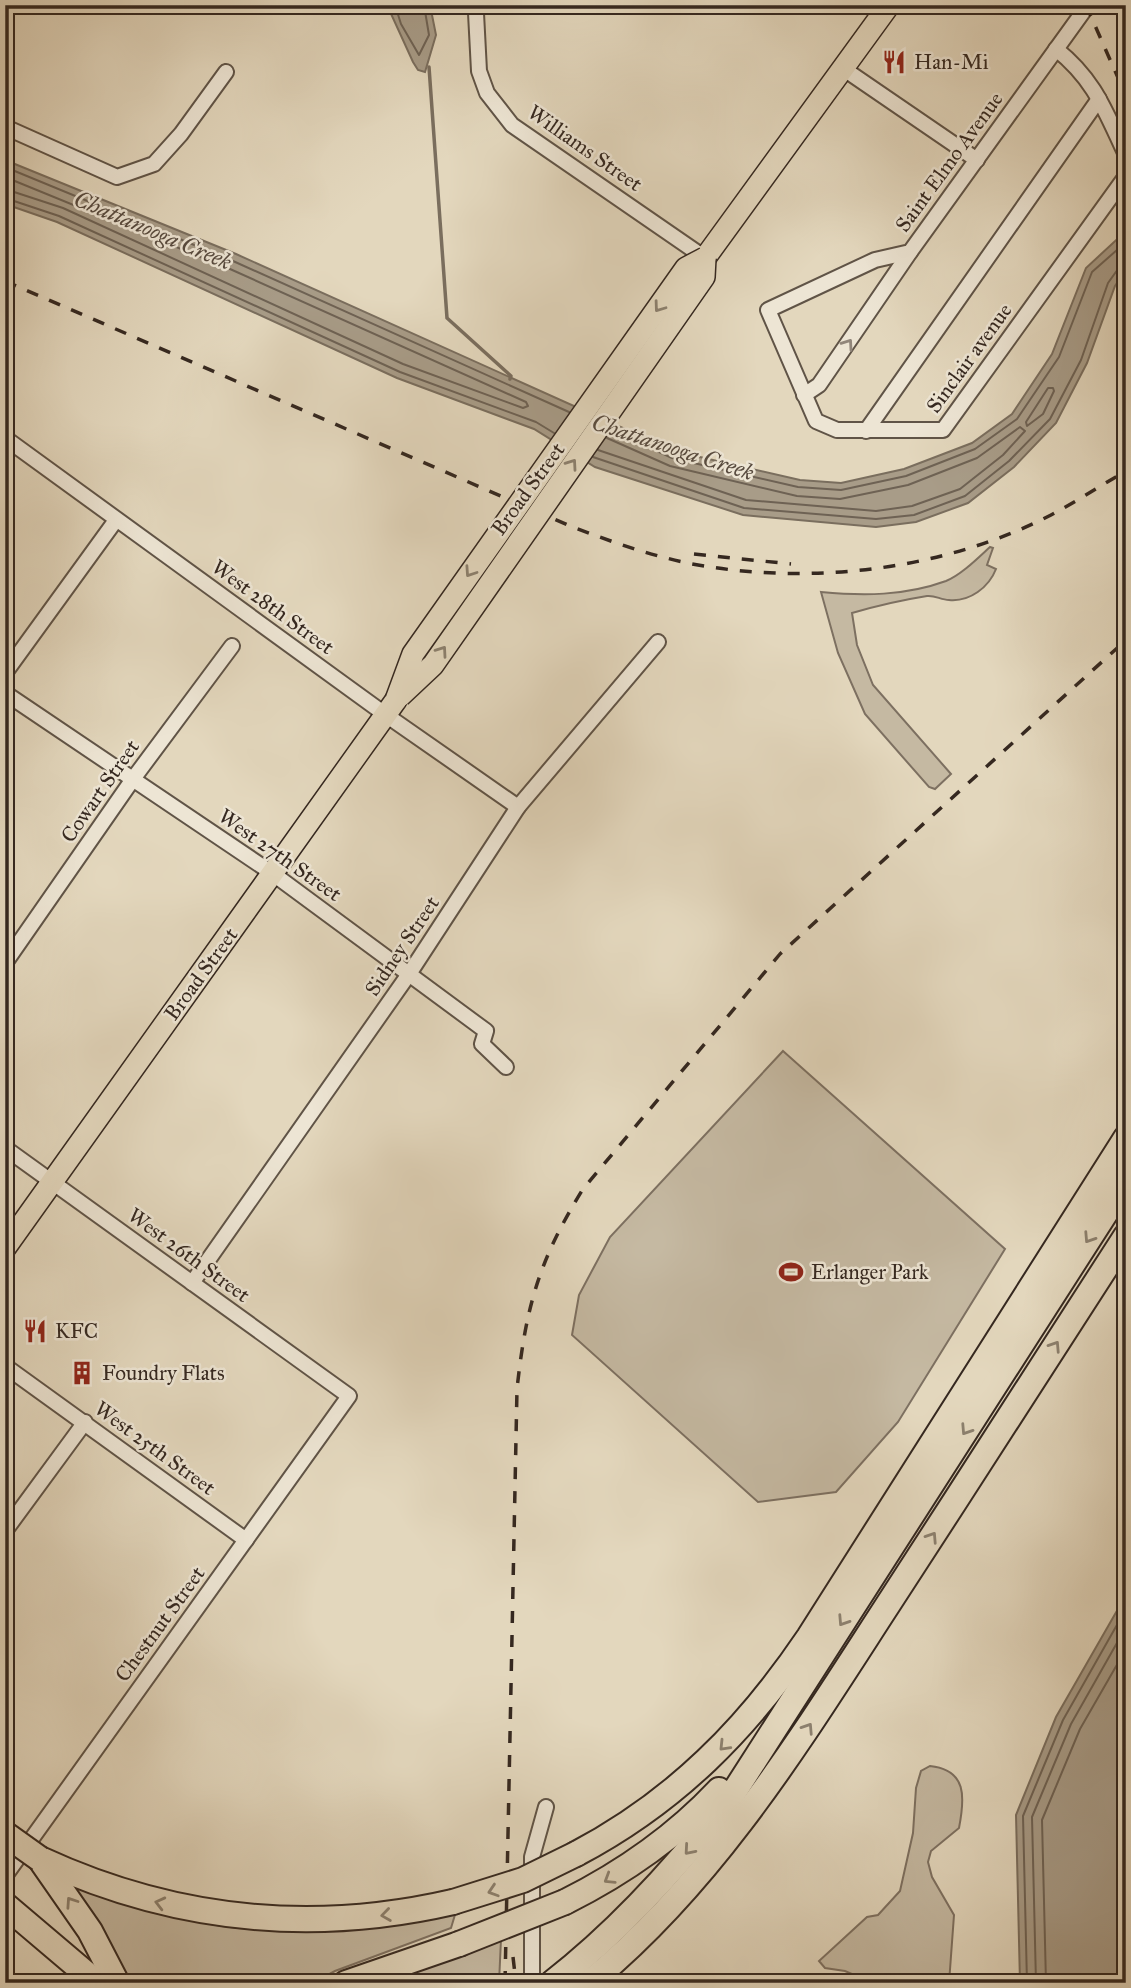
<svg xmlns="http://www.w3.org/2000/svg" width="1131" height="1988" viewBox="0 0 1131 1988" font-family="'IM FELL Great Primer',serif">
	<style>
		.green { fill: #c5b9a2; stroke: #7d7061; stroke-width: 2 }
		.water { fill: #a89c88; stroke: #7a6e5e; stroke-width: 2 }
		.lines { fill: none; stroke-linecap: round; stroke-linejoin: round }
		.shore { stroke: #6e6254; stroke-width: 2 }
		.stream { stroke: #7a6e5e; stroke-width: 3.5 }
		.street-casing { stroke: #605447; stroke-width: 18 }
		.primary-casing { stroke: #352820; stroke-width: 24 }
		.highway-casing { stroke: #352820; stroke-width: 28 }
		.street { stroke: #ede5d4; stroke-width: 14 }
		.primary { stroke: #e3d7bd; stroke-width: 21 }
		.highway { stroke: #e3d7bd; stroke-width: 24 }
		.rail { stroke: #352820; stroke-width: 3.5; stroke-dasharray: 12 12; stroke-linecap: butt }
		.primary-bridge-casing { stroke: #352820; stroke-width: 24; stroke-linecap: butt }
		.highway-bridge-casing { stroke: #352820; stroke-width: 28; stroke-linecap: butt }
		.primary-bridge { stroke: #e3d7bd; stroke-width: 21 }
		.highway-bridge { stroke: #e3d7bd; stroke-width: 24 }
		.oneway { stroke: #8c806e }
		.oneway2 { stroke: #91867a }
		.labels { text-anchor: middle; dominant-baseline: central; stroke-width: 5; stroke-linejoin: round; paint-order: stroke }
		.poi-label { font-size: 21px; fill: #352820; stroke: #ede5d4; text-anchor: start }
		.street-label { font-size: 21px; fill: #352820; stroke: #ede5d4 }
		.water-label { font-size: 23px; font-style: italic; fill: #584b3f; stroke: #ede5d4 }
	</style>
	<rect width="100%" height="100%" fill="#e3d7bd"/>
	<filter id="stains"><feTurbulence type="fractalNoise" baseFrequency=".00286" numOctaves="4"/><feColorMatrix values="0 0 0 0 .2 0 0 0 0 .09 0 0 0 0 .02 0 0 0 .5 -.17"/></filter>
	<radialGradient id="worn" r=".72"><stop offset=".6" stop-color="#630" stop-opacity="0"/><stop offset="1" stop-color="#630" stop-opacity=".3"/></radialGradient>
	<g class="green">
		<path d="M990 547 993 548 987 565 996 569C989 587 970 602 949 600 941 600 935 595 927 596 902 600 876 606 852 613L857 645 873 685 951 774 935 789 929 787 865 714 838 653 821 592C863 596 905 596 946 581 961 575 978 558 990 547Z"/>
		<polygon points="783,1051 1005,1249 898,1422 836,1492 758,1502 572,1335 579,1295 610,1237"/>
		<path d="M930 1766C967 1770 965 1797 959 1828L931 1851 928 1862 932 1877 954 1915 949 1983H873L845 1971 825 1968 819 1961 867 1917 878 1915 900 1891 913 1833 916 1788 921 1771Z"/>
		<path d="M59 1872C111 1891 167 1918 222 1926 300 1938 380 1919 457 1908L451 1928 335 1971 313 1983H130Z"/>
		<polygon points="501,1939 499,1983 358,1983"/>
	</g>
	<g class="water">
		<polygon points="387,5 430,5 436,35 425,72 418,70 413,62"/>
		<polygon points="5,160 236,254 674,451 800,480 841,483 904,469 972,443 1012,414 1052,354 1086,268 1126,231 1126,270 1115,286 1087,363 1056,423 1014,467 968,503 916,522 876,527 743,515 595,467 534,429 397,378 57,222 5,204"/>
		<polygon points="1126,1595 1126,1983 1020,1983 1016,1815 1056,1717"/>
	</g>
	<g class="lines">
		<g class="shore">
			<polyline points="395,5 401,24 419,55 429,35 424,5"/>
			<polyline points="5,167 233,261 569,412"/>
			<polyline points="5,177 230,269 526,402 528,406 523,408 403,364 63,208 5,189"/>
			<polyline points="5,198 59,216 400,372 536,422 554,433"/>
			<polygon points="1048,388 1053,388 1054,391 1043,414 1027,426 1026,422"/>
			<polyline points="612,430 672,458 798,487 841,490 906,476 975,449 1017,419 1059,357 1092,272 1126,242"/>
			<polyline points="598,450 746,500 876,511 912,506 960,489 1003,455 1025,431 1020,427 977,458 908,485 840,499 797,496 670,466 607,438"/>
			<polyline points="593,457 744,508 876,519 914,515 965,496 1009,461 1050,419 1081,360 1108,283 1118,269 1126,267"/>
			<polyline points="1027,1983 1023,1816 1063,1720 1126,1609"/>
			<polyline points="1036,1983 1032,1817 1071,1724 1126,1627"/>
			<polyline points="1046,1983 1042,1820 1080,1729 1126,1649"/>
		</g>
		<polyline class="stream" points="429,67 447,318 511,376 510,379"/>
		<g class="street-casing">
			<g id="street">
				<polyline points="479,5 476,13 479,71 487,93 512,125 705,258"/>
				<polyline points="1088,5 910,252 875,260 768,310 816,421 837,430 943,430 1126,176"/>
				<path d="M1056 49C1095 80 1105 111 1126 155"/>
				<polyline points="844,69 977,160"/>
				<polyline points="5,127 117,177 154,164 181,134 226,72"/>
				<polyline points="804,395 819,385 910,252"/>
				<polyline points="866,431 1099,99"/>
				<polyline points="5,438 386,715 518,807"/>
				<polyline points="5,673 116,520"/>
				<polyline points="5,693 272,873 486,1031 482,1044 506,1067"/>
				<polyline points="5,963 133,779 232,646"/>
				<polyline points="5,1148 349,1396 5,1876"/>
				<polyline points="192,1283 409,974 518,807 658,642"/>
				<polyline points="5,1366 246,1540"/>
				<polyline points="5,1531 85,1422"/>
				<polyline points="532,1983 532,1857 546,1807"/>
			</g>
		</g>
		<g class="primary-casing">
			<g id="primary">
				<polyline points="705,258 889,5"/>
				<polyline points="5,1248 396,700"/>
			</g>
		</g>
		<g class="highway-casing">
			<g id="highway">
				<path d="M576 1854C675 1802 747 1729 809 1637L1126 1138"/>
				<path d="M40 1859C172 1920 310 1935 453 1902"/>
				<polyline points="42,1862 90,1931 117,1983"/>
				<path d="M565 1902C623 1873 674 1838 719 1790"/>
				<polyline points="5,1905 97,1983"/>
				<polyline points="346,1983 459,1944"/>
				<path d="M552 1983C618 1932 675 1869 727 1803L1126 1181"/>
				<path d="M589 1983C714 1881 800 1740 887 1606 967 1483 1046 1360 1126 1236"/>
			</g>
		</g>
		<use href="#street" class="street"/>
		<use href="#primary" class="primary"/>
		<use href="#highway" class="highway"/>
		<g class="rail">
			<polyline points="1086,5 1126,96"/>
			<path d="M5 281 570 526C612 542 654 557 698 565 813 585 942 570 1047 517 1074 503 1100 486 1126 471"/>
			<polyline points="694,554 791,564"/>
			<polyline points="513,1957 516,1983"/>
			<path d="M505 1983 517 1389C526 1306 539 1260 583 1189L780 954 1126 640"/>
		</g>
		<g class="primary-bridge-casing">
			<g id="primary-bridge">
				<polyline points="400,696 433,665 704,277 705,258"/>
				<polyline points="396,700 413,654 686,268 705,258"/>
			</g>
		</g>
		<g class="highway-bridge-casing">
			<g id="highway-bridge">
				<polyline points="5,1834 40,1859"/>
				<polyline points="453,1902 523,1880 576,1854"/>
				<polyline points="459,1944 565,1902"/>
			</g>
		</g>
		<use href="#primary-bridge" class="primary-bridge"/>
		<use href="#highway-bridge" class="highway-bridge"/>
	</g>
	<defs><path id="oneway-chevron" d="M-2-3.5L2.5 0L-2 3.5" fill="none" stroke-width="1.6" stroke-linecap="round" stroke-linejoin="round" transform="scale(1.75)"/></defs>
	<g class="oneway">
		<use href="#oneway-chevron" transform="translate(659 307) rotate(126)"/>
		<use href="#oneway-chevron" transform="translate(572 464) rotate(-55)"/>
		<use href="#oneway-chevron" transform="translate(470 572) rotate(124)"/>
		<use href="#oneway-chevron" transform="translate(442 651) rotate(-55)"/>
		<use href="#oneway-chevron" transform="translate(1089 1238) rotate(123)"/>
		<use href="#oneway-chevron" transform="translate(1055 1346) rotate(-57)"/>
		<use href="#oneway-chevron" transform="translate(966 1430) rotate(123)"/>
		<use href="#oneway-chevron" transform="translate(932 1537) rotate(-57)"/>
		<use href="#oneway-chevron" transform="translate(843 1621) rotate(123)"/>
		<use href="#oneway-chevron" transform="translate(808 1728) rotate(-57)"/>
		<use href="#oneway-chevron" transform="translate(724 1746) rotate(134)"/>
		<use href="#oneway-chevron" transform="translate(689 1850) rotate(131)"/>
		<use href="#oneway-chevron" transform="translate(609 1879) rotate(148)"/>
		<use href="#oneway-chevron" transform="translate(493 1891) rotate(162)"/>
		<use href="#oneway-chevron" transform="translate(71 1902) rotate(-124)"/>
		<use href="#oneway-chevron" transform="translate(160 1903) rotate(-166)"/>
		<use href="#oneway-chevron" transform="translate(386 1915) rotate(172)"/>
	</g>
	<use class="oneway2" href="#oneway-chevron" transform="translate(848 344) rotate(-55)"/>
	<defs>
		<g id="restaurant-bare" transform="scale(1.89)"><path d="M-5-6h1v4h1v-4h1v4h1v-4h1v5L-1.5 .5V6h-2V.5L-5-1ZM5-6V6H3V1.5H1.5Q1.5-4 5-6Z" fill="#8f2418" stroke="#ede5d4" stroke-width="2.5" paint-order="stroke"/></g>
		<g id="stadium-bare" transform="scale(1.89)"><path d="M0-5a6.5 5 0 1 0 0 10a6.5 5 0 1 0 0-10ZM-3.5-1.8h7v3.6h-7Z" fill="#8f2418" stroke="#ede5d4" stroke-width="2.5" paint-order="stroke"/></g>
		<g id="building-bare" transform="scale(1.89)"><path d="M-4-6H4V6H1V3H-1V6H-4ZM-2.5-4.3h1.7v1.8h-1.7ZM.8-4.3h1.7v1.8H.8ZM-2.5-1h1.7V.8h-1.7ZM.8-1h1.7V.8H.8Z" fill="#8f2418" stroke="#ede5d4" stroke-width="2.5" paint-order="stroke"/></g>
	</defs>
	<g fill-rule="evenodd">
		<use href="#restaurant-bare" x="894" y="62"/>
		<use href="#stadium-bare" x="791" y="1272"/>
		<use href="#restaurant-bare" x="35" y="1331"/>
		<use href="#building-bare" x="82" y="1373"/>
	</g>
	<g class="labels">
		<g class="poi-label">
			<text x="914" y="62">Han-Mi</text>
			<text x="811" y="1272">Erlanger Park</text>
			<text x="55" y="1331">KFC</text>
			<text x="102" y="1373">Foundry Flats</text>
		</g>
		<g class="street-label">
			<text transform="translate(585 148) rotate(35)">Williams Street</text>
			<text transform="translate(949 162) rotate(-54)">Saint Elmo Avenue</text>
			<text transform="translate(969 358) rotate(-54)">Sinclair avenue</text>
			<text transform="translate(528 489) rotate(-54)">Broad Street</text>
			<text transform="translate(273 607) rotate(36)">West 28th Street</text>
			<text transform="translate(100 791) rotate(-55)">Cowart Street</text>
			<text transform="translate(280 855) rotate(35)">West 27th Street</text>
			<text transform="translate(402 946) rotate(-56)">Sidney Street</text>
			<text transform="translate(201 974) rotate(-54)">Broad Street</text>
			<text transform="translate(189 1255) rotate(36)">West 26th Street</text>
			<text transform="translate(155 1448) rotate(36)">West 25th Street</text>
			<text transform="translate(160 1624) rotate(-54)">Chestnut Street</text>
		</g>
		<g class="water-label">
			<text transform="translate(153 230) rotate(23)">Chattanooga Creek</text>
			<text transform="translate(673 447) rotate(18)">Chattanooga Creek</text>
		</g>
	</g>
	<rect width="1131" height="1988" fill="none" stroke="#e3d7bd" stroke-width="28"/>
	<rect x="7" y="7" width="1117" height="1974" fill="none" stroke="#352820" stroke-width="3.5"/>
	<rect x="14" y="14" width="1103" height="1960" fill="none" stroke="#352820" stroke-width="2"/>
	<rect width="100%" height="100%" filter="url(#stains)"/>
	<rect width="100%" height="100%" fill="url(#worn)"/>
</svg>
